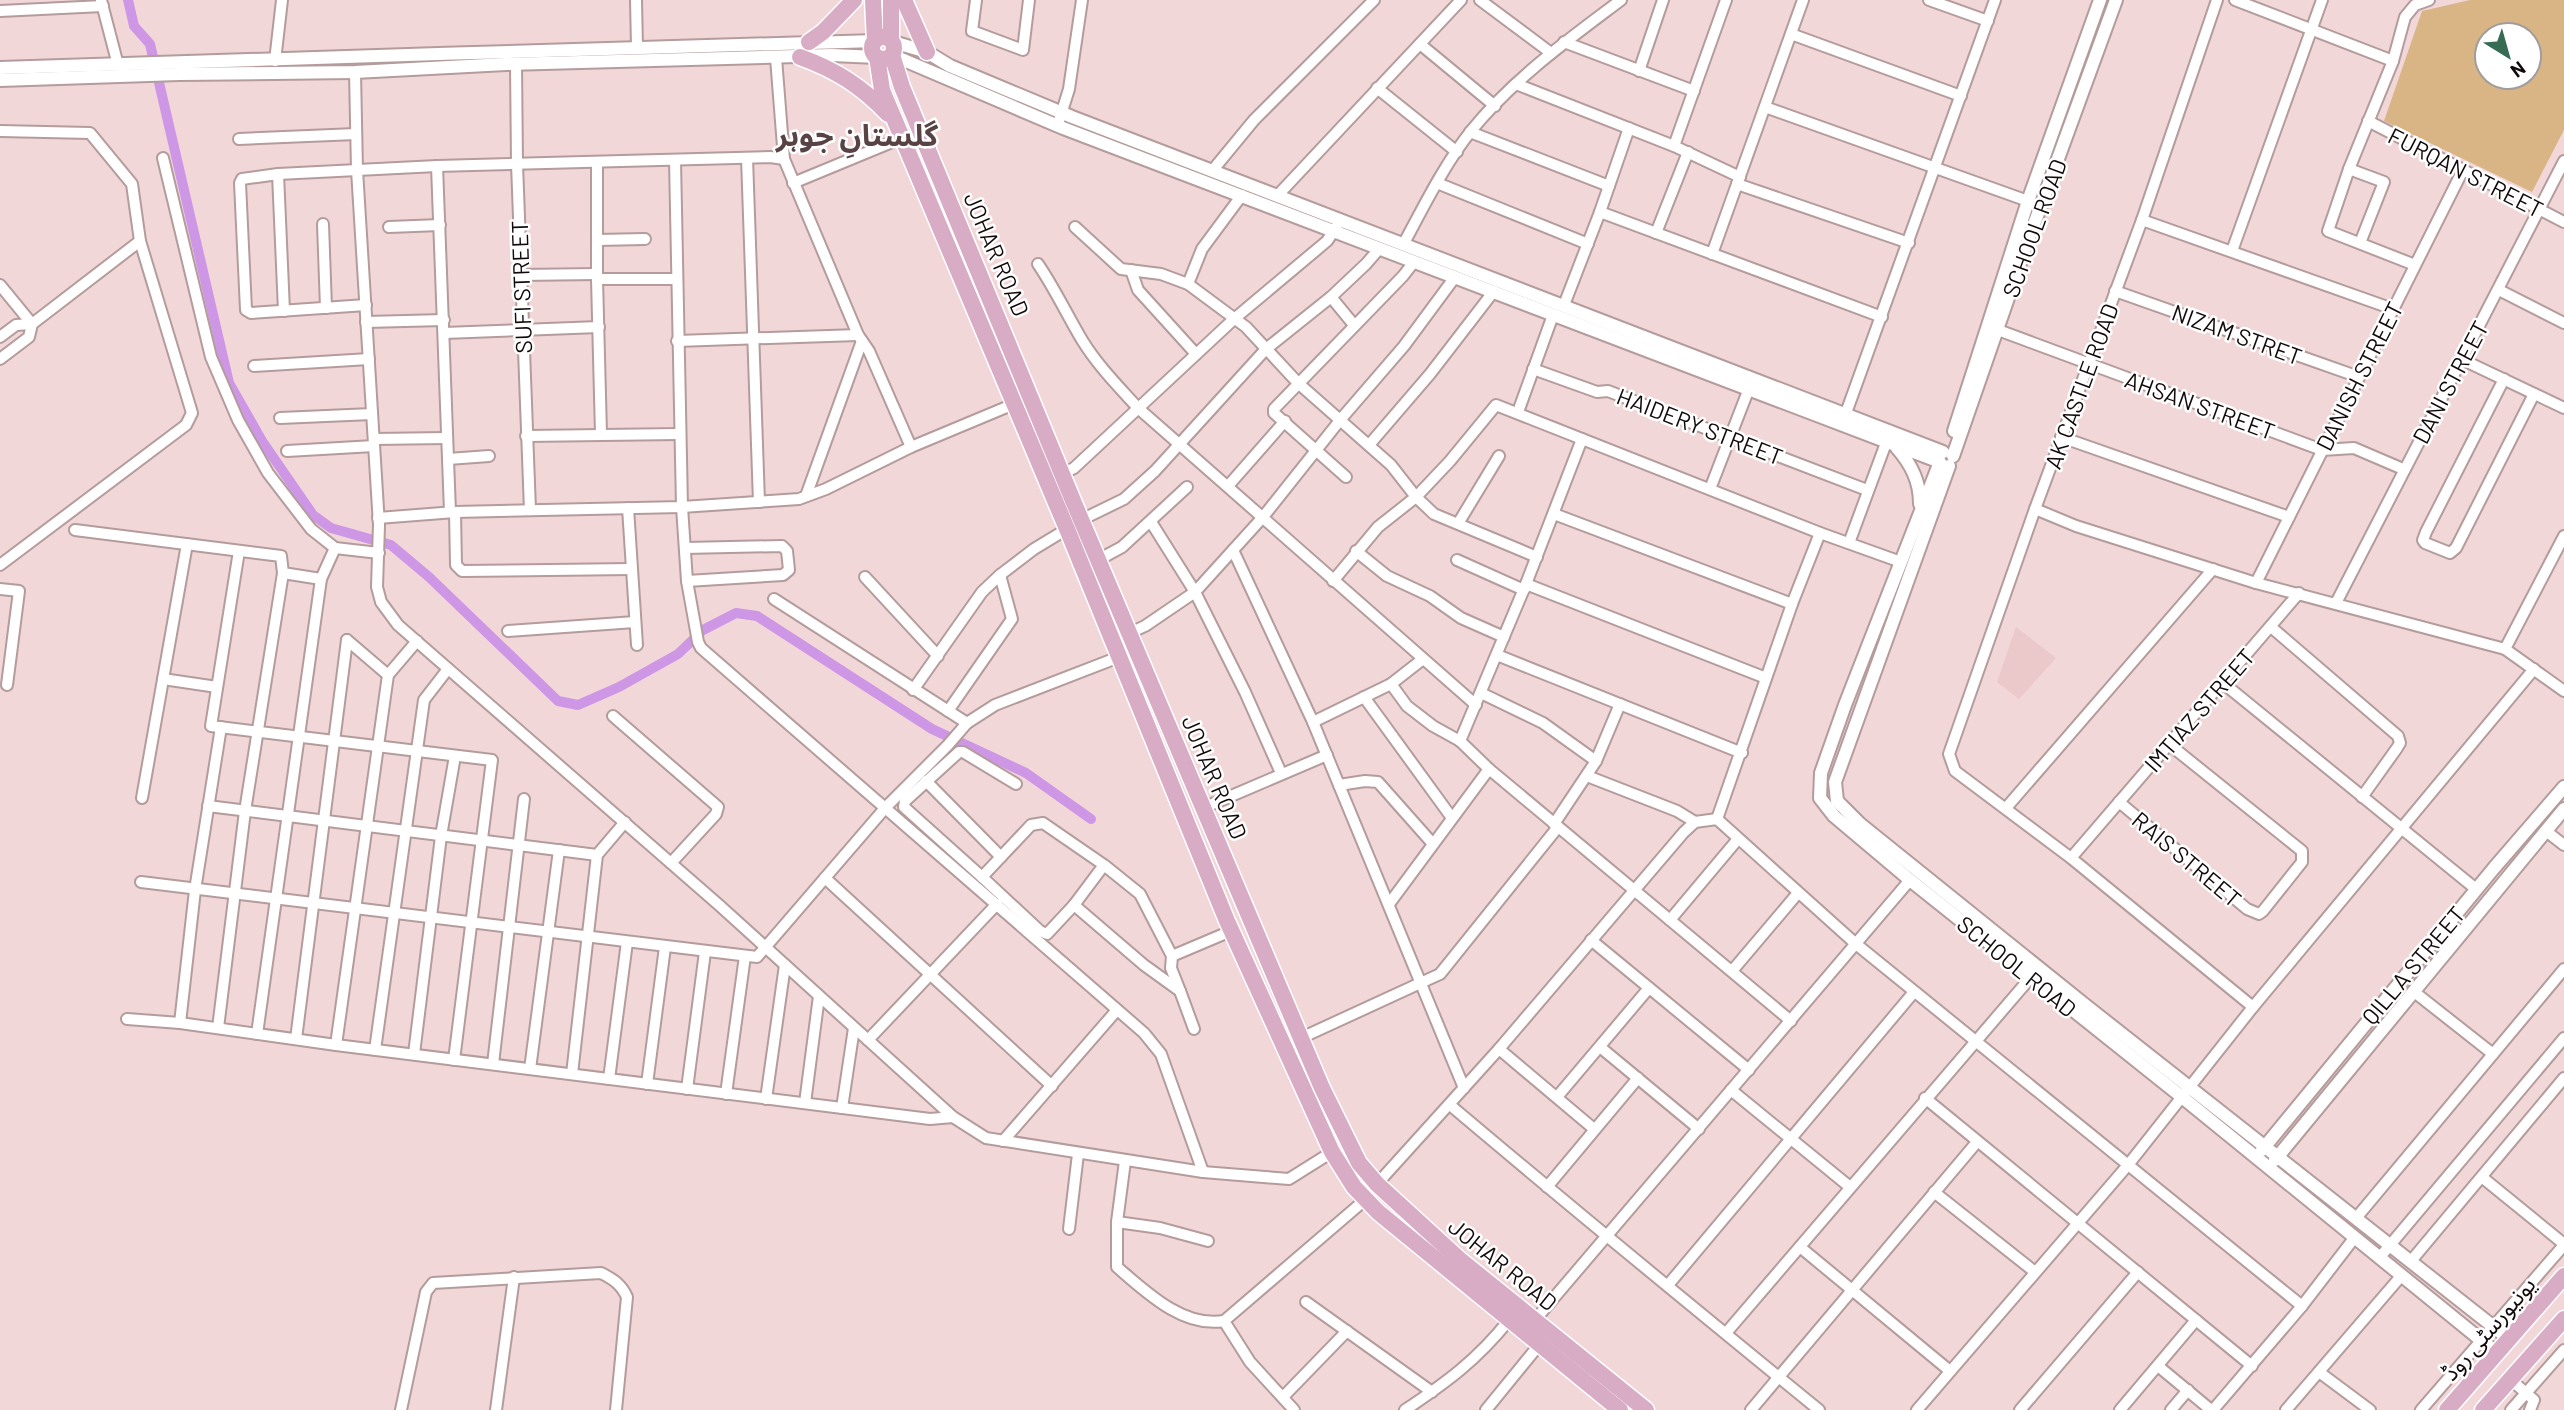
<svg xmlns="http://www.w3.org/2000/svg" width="2564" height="1410" viewBox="0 0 2564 1410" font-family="Barlow,'Noto Sans Arabic',sans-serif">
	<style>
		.built { fill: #ebc8ca }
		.green { fill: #d9b585; fill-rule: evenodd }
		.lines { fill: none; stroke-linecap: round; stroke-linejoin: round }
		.canal { stroke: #ce97e6; stroke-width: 10 }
		.minor-casing { stroke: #b49b9c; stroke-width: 14 }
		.tertiary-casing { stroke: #b49b9c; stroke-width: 16 }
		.primary-casing { stroke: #fff; stroke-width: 19 }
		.minor { stroke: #fff; stroke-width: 10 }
		.tertiary { stroke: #fff; stroke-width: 12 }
		.primary { stroke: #d8acc5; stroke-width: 16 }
		.labels { text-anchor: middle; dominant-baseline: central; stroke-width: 5; stroke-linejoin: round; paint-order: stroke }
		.street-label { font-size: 23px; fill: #120a0a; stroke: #fff }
		.district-label { font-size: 30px; font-weight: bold; fill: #584244; stroke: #fff }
	</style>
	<rect width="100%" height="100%" fill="#f2d7d8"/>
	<polygon class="built" points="2016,627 2056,658 2019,699 1997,682"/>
	<path class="green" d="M2470 0H2564V130L2532 192 2384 121 2422 11ZM2487 35H2529V77H2487Z"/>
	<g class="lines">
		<polyline class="canal" points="128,0 134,26 150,44 229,383 262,441 313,515 331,528 391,545 429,577 558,701 578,705 619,687 678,654 703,630 736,613 757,616 932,729 1026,773 1091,819"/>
		<g class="minor-casing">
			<g id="minor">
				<polyline points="101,0 118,65"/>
				<polyline points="636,0 637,47"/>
				<polyline points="976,0 972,31 1023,50 1029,0"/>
				<polyline points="1480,0 1551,53"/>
				<polyline points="1929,0 1988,21"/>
				<polyline points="2217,0 2142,220 2035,509 1949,754 1955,771 2071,858 2253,1007"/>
				<polyline points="2235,0 2393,61"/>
				<polyline points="0,11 103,6"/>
				<polyline points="1791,34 1961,96"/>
				<polyline points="1564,42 1694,91"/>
				<polyline points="1420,44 1495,106"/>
				<polyline points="776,58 784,159 858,335 869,351 911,447"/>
				<polyline points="275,61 282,0"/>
				<polyline points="516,64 517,164 530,510"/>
				<polyline points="1639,71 1663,0"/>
				<polyline points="355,72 357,170 379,525 377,587 381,602 398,625 719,905 953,1117 986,1138 1203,1172 1289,1179 1332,1152"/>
				<polyline points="1516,84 1674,146 1740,177"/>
				<polyline points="1377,88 1457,152"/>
				<polyline points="1765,107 2028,201"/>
				<polyline points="1059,121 1069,89 1082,0"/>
				<polyline points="2368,121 2564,222"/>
				<polyline points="0,131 90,133 132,184 140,241 192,413 186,425 0,565"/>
				<polyline points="1470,132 1609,186"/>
				<polyline points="239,139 356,134"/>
				<polyline points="1674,146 1726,0"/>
				<polyline points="163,158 211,357 238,420 268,473 311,529 335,548"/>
				<polyline points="747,158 759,502"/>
				<polyline points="675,160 682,507 687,581 698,642 701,648 1144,1033 1161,1054 1203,1172"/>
				<polyline points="597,162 597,279 601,434"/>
				<polyline points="437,166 450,512"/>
				<polyline points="2349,169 2384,182 2360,243"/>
				<polyline points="1212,171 1254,120 1374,0"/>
				<polyline points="278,174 284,311"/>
				<polyline points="793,183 902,138"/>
				<polyline points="1437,183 1588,244"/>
				<polyline points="1737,184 1909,243"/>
				<polyline points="1277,196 1461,0"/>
				<polyline points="1600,212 1882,317"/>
				<polyline points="2142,220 2393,309"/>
				<polyline points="323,224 326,308"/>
				<polyline points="389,227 440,225"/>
				<polyline points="1075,227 1121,269 1161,274 1188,284 1246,327 1298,383 1391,465 1416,497 1434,514 1537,557"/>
				<polyline points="1656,233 1688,152"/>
				<polyline points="597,240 645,239"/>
				<path d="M1404 243C1424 206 1444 165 1471 131 1513 79 1568 40 1621 0"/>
				<polyline points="2232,251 2322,0"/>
				<polyline points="1712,254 1803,0"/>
				<path d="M1038 264C1055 289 1067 315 1082 340 1098 366 1118 386 1138 408L1476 705"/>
				<polyline points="2415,265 2328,231 2349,169 2393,61 2405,17 2415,5 2429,0"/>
				<polyline points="1131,270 1138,290 1196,354"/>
				<polyline points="520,275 597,274"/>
				<polyline points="597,279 677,279"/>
				<polyline points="1188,284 1202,249 1242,195"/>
				<polyline points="0,285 32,324"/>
				<polyline points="2499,290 2564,323"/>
				<polyline points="2115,291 2359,377"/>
				<polyline points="1331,297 1354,325"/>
				<polyline points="366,305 251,313 246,310 240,183 242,179 278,174 437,166 770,157 784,159"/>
				<polyline points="1564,305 1600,212 1629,128"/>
				<polyline points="366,322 444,320"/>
				<polyline points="1998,330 2322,450 2354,448 2403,469"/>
				<polyline points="444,333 599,327"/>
				<polyline points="0,337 16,325 32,324 140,241"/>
				<polyline points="677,341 858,335"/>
				<polyline points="0,359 29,337 32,324"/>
				<polyline points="2463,360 2564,408"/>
				<polyline points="254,366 369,359"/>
				<polyline points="1533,369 1597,392 1608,391 1867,490"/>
				<polyline points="2504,379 2426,532 2423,540 2425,543 2450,553 2456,548 2534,394"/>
				<polyline points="1518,412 1553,315"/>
				<polyline points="1846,413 1995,0"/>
				<polyline points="280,418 372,414"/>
				<polyline points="526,436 679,434"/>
				<polyline points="2061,437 2289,517"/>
				<polyline points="374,439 447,438"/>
				<polyline points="1369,445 1430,374 1494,291"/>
				<polyline points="287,451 374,446"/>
				<polyline points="448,459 489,456"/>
				<polyline points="1062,474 1074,468 1234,319 1327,241 1337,226"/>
				<polyline points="1346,477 1274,413 1274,409 1403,276 1414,262"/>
				<polyline points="1228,486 1285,421"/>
				<polyline points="1710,489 1748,391"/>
				<polyline points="806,496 862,341"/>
				<polyline points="628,508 637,645"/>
				<polyline points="2035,509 2076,526 2256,583 2505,649 2564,691"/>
				<polyline points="455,512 456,565 462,571 632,569"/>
				<polyline points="1554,514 1792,604"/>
				<polyline points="378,518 455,512 682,507 799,499 826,489 911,447 1014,404"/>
				<polyline points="1081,520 1124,499 1155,471 1266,349 1331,297 1366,264 1379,249"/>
				<polyline points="1151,522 1195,592 1245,692 1281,773"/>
				<polyline points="1459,522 1499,456"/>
				<polyline points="75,530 281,556 283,573 321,579 335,548 379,553"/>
				<polyline points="1849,543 1886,443"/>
				<polyline points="685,548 782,546 787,551 789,570 783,575 687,581"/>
				<polyline points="1233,550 1313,722 1464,1088"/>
				<polyline points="239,551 211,726 492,760 454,1060"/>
				<polyline points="1356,551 1387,576 1430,596 1461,618 1504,637"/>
				<polyline points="1098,560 1122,547 1187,487"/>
				<polyline points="1457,560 1524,590"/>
				<polyline points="865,577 938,656"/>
				<polyline points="1333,581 1378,527 1416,497 1450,461 1496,405 1820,533 1901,562"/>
				<polyline points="2256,583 2463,170"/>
				<polyline points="1526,584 1766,678"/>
				<polyline points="0,589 19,591 7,685"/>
				<polyline points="774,599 967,723"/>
				<polyline points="2336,603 2564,161"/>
				<polyline points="2271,627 2398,736 2400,743 2397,748 2362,797"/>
				<polyline points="508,631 635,622"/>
				<polyline points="347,640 388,675"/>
				<polyline points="1112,641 1145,626 1195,592 1263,517 1341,419 1404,346 1455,277"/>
				<polyline points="2505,649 2564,536"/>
				<polyline points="1497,655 1742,753"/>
				<polyline points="163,679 217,687"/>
				<polyline points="2223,683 2476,889"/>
				<polyline points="1391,684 1407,706 1433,726 1460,741 1489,769 1791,1021"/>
				<polyline points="913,690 982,592 1000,575 1034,549 1067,529"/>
				<polyline points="1481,693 1543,723 1596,761"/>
				<polyline points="1364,697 1452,818"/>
				<polyline points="948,711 1012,619 1000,575"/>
				<polyline points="613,716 718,807 716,814 671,863"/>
				<polyline points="1313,722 1391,684 1423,659"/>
				<polyline points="1460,741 1526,584 1582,439"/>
				<polyline points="1587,776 1677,811 1695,822"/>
				<polyline points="926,781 1001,857"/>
				<polyline points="1339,785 1365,781 1378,782 1433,844"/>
				<polyline points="142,798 187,544"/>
				<polyline points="2119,802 2247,909 2259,914 2263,911 2302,862 2302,851 2170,745"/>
				<polyline points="208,806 597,855"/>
				<polyline points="1203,808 1327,755"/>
				<polyline points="2006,808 2213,569"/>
				<polyline points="1717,819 1792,604 1820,533"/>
				<polyline points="1554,824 1596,761 1620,704"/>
				<polyline points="2546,831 2564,845"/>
				<polyline points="2071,858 2299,593"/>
				<polyline points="1104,865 1074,905 1047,934 1040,931 982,877 1031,825 1043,823 1104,865 1140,894 1172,956 1171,968 1180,991"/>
				<polyline points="982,877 904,807 905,801 959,752 963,752 1016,784"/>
				<polyline points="825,878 1052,1086"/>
				<polyline points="141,882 757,957 886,807 948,745 967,723 995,705 1119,657"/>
				<polyline points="1389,904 1489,769"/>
				<polyline points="1074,905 1144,965 1180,991 1194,1029"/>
				<polyline points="1670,920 1738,839"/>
				<polyline points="1591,940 1749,1070"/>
				<polyline points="1172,956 1231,931"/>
				<polyline points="1732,971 1798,893"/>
				<polyline points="2413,991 2493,1054"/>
				<polyline points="127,1019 180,1023 336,1045 930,1119 953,1117"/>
				<polyline points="180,1023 195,890 221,727"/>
				<polyline points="218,1028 245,811 283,573"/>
				<polyline points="257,1034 321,579"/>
				<polyline points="1301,1038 1440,974 1558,827"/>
				<polyline points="296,1039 347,640"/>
				<polyline points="868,1040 997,904"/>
				<polyline points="336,1045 388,675 417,641"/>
				<polyline points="1600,1047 1699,1129"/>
				<polyline points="1499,1049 1594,1129"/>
				<polyline points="375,1050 424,700 448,669"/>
				<polyline points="414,1054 441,836 455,756"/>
				<polyline points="493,1064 524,799"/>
				<polyline points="530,1069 559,850"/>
				<polyline points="572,1074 597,855 625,822"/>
				<polyline points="609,1079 627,942"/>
				<polyline points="647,1084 665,947"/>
				<polyline points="687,1089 705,952"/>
				<polyline points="1731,1090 1850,1187"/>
				<polyline points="726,1094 745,956"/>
				<polyline points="1557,1097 1649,988"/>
				<polyline points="1925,1098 2252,1366"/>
				<polyline points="766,1099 785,965"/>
				<polyline points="805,1103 819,996"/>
				<path d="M1450 1105C1572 1208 1695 1309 1819 1410"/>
				<polyline points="842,1108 854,1028"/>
				<polyline points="1003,1141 1117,1010"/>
				<path d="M1125 1161 1117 1222V1267C1146 1292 1183 1328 1224 1321L1366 1199"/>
				<polyline points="2483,1178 2564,1244"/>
				<polyline points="1377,1184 1499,1049 1684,832 1695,822 1717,819 1856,944 2302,1306"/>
				<polyline points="1547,1187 1638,1078"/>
				<polyline points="1934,1192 2035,1272"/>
				<polyline points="2357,1217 2564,969"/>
				<polyline points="1117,1222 1160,1228 1208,1241"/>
				<polyline points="1069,1229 1078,1154"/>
				<polyline points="1800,1247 1950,1371"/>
				<polyline points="2380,1257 2564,1038"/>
				<polyline points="2411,1261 2564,1078"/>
				<polyline points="1668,1285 1914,992"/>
				<polyline points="1306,1302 1432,1392"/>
				<polyline points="1535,1320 1910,880"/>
				<polyline points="1224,1321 1250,1362 1294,1410"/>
				<polyline points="1726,1333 2031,977"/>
				<polyline points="2158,1366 2211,1410"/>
				<polyline points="2319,1372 2370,1410"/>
				<polyline points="2510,1379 2534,1400 2530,1410"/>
				<polyline points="1283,1397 1347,1331"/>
				<path d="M401 1410 426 1292 433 1283 601 1273C613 1279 621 1284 627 1297L616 1410"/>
				<polyline points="496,1410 514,1277"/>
				<path d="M1405 1410C1447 1382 1477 1360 1509 1320"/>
				<polyline points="1486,1410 1539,1345"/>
				<polyline points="1751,1410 1977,1142"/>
				<polyline points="1917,1410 2128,1165 2253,1007 2534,669"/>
				<polyline points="2020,1410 2138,1272"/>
				<polyline points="2120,1410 2196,1320"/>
				<polyline points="2171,1410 2188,1390"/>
				<polyline points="2213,1410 2302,1306 2355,1237"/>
				<polyline points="2286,1410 2402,1275"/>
				<polyline points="2421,1410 2564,1245"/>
				<polyline points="2511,1410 2564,1350"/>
			</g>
		</g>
		<g class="tertiary-casing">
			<g id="tertiary">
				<polyline points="893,42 927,52 950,66 1072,117 1943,452"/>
				<polyline points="892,55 1063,128 1940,462 1845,705 1821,773 1820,798 1834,816 1910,880 2182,1097 2497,1353"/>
				<path d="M0 68C292 60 583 48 875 41"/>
				<polyline points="0,80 179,74 355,72 506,64 832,55 877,57"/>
				<polyline points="1954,431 2028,201 2100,0"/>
				<path d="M1897 448C1912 465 1920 482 1920 504"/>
				<polyline points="1953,456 2025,249 2116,0"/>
				<polyline points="1949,466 1835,782 1837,801 1860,824 2085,1005 2509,1339"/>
				<polyline points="2262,1150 2494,868 2564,787"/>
				<polyline points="2275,1160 2564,809"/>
			</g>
		</g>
		<g class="primary-casing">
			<g id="primary">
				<polyline points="873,0 875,41"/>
				<polyline points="904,0 927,52"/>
				<circle cx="883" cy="48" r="11"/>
				<polyline points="891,40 891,0"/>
				<polyline points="809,42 823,32 854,0"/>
				<polyline points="892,55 902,87 1074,503 1322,1088 1359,1163 1377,1184 1459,1259 1646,1410"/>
				<path d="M800 57C836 70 861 86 888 114"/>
				<polyline points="877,57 882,90 1067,529 1227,921 1332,1152 1354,1187 1378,1212 1620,1410"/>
				<polyline points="2447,1410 2564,1276"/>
				<polyline points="2483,1410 2564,1319"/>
			</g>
		</g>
		<use href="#minor" class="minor"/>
		<use href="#tertiary" class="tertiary"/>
		<use href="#primary" class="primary"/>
	</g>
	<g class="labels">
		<g class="street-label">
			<text transform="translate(2466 172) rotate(27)">FURQAN STREET</text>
			<text transform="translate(2034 228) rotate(-70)">SCHOOL ROAD</text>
			<text transform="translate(997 254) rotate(67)">JOHAR ROAD</text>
			<text transform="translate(521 287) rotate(-92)">SUFI STREET</text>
			<text transform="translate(2237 334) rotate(20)">NIZAM STRET</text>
			<text transform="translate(2359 376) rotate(-63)">DANISH STREET</text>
			<text transform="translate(2450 382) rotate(-62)">DANI STREET</text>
			<text transform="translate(2081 386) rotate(-70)">AK CASTLE ROAD</text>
			<text transform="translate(2200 405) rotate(20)">AHSAN STREET</text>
			<text transform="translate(1700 426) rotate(21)">HAIDERY STREET</text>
			<text transform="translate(2199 710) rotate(-49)">IMTIAZ STREET</text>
			<text transform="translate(1215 777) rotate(67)">JOHAR ROAD</text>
			<text transform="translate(2187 859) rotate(40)">RAIS STREET</text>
			<text transform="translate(2413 965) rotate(-50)">QILLA STREET</text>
			<text transform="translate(2017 966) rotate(39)">SCHOOL ROAD</text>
			<text transform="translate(1503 1264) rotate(39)">JOHAR ROAD</text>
			<text transform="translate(2488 1328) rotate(-49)">یونیورسٹی روڈ</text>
		</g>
		<g class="district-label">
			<text x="857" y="134">گلستانِ جوہر</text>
		</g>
	</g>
	<g transform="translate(2508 56) rotate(143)"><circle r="33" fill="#ffffff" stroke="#a09d9d" stroke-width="2"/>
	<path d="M0-5L12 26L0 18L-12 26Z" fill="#356c53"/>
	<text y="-10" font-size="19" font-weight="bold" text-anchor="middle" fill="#120a0a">N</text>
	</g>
</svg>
